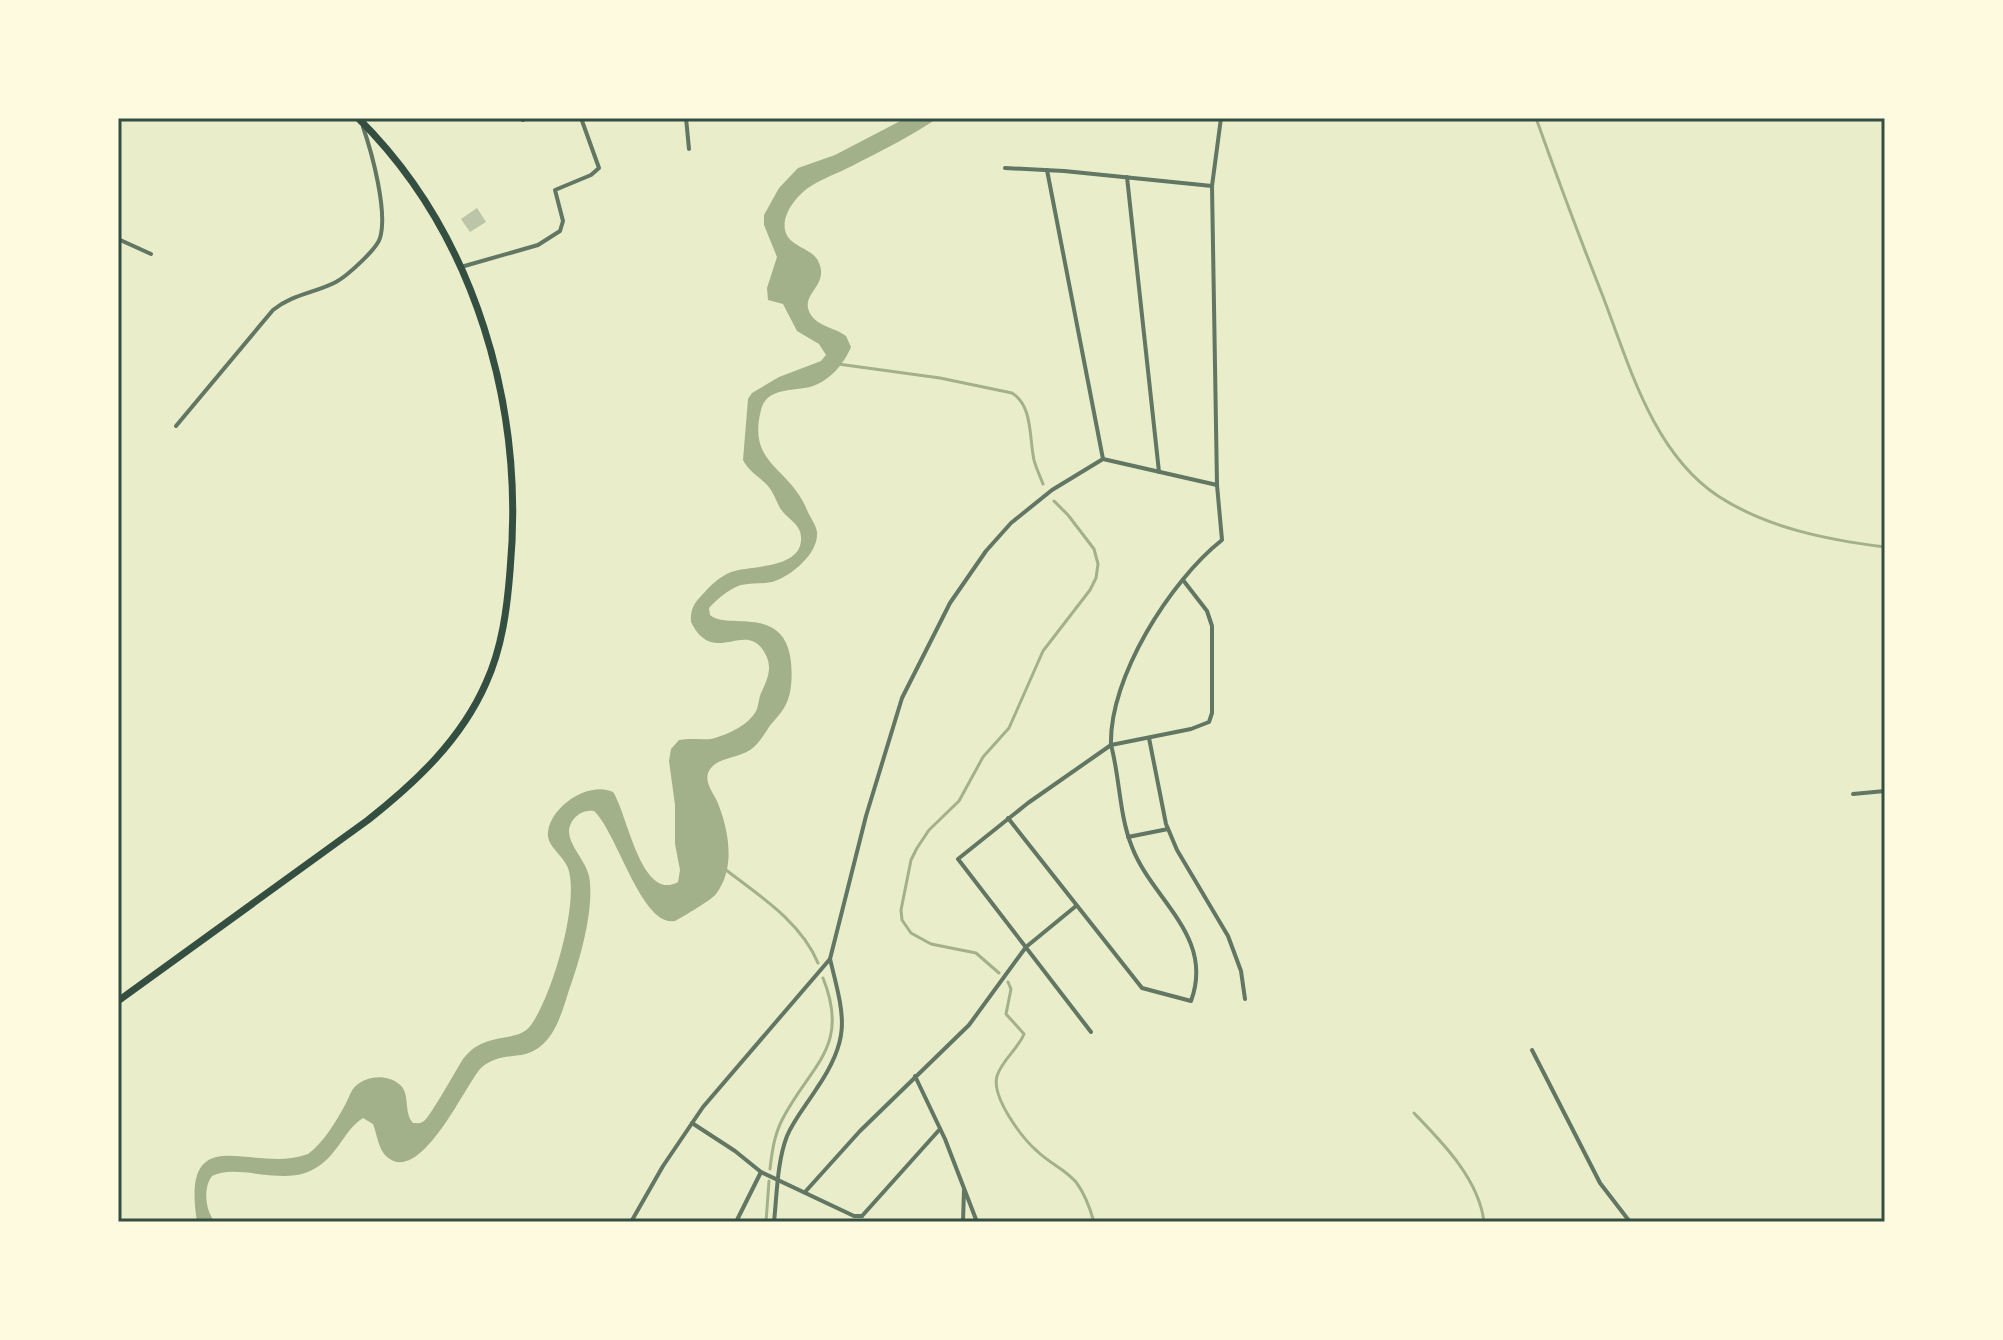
<svg xmlns="http://www.w3.org/2000/svg" width="2003" height="1340" viewBox="0 0 2003 1340" font-family="'Exo 2',sans-serif">
	<style>
		.water { fill: #a3b18a }
		.lines { fill: none; stroke-linecap: round; stroke-linejoin: round }
		.stream { stroke: #a3b18a; stroke-width: 3 }
		.building { fill: #bcc5a7 }
		.minor { stroke: #617663; stroke-width: 4 }
		.trunk { stroke: #344e41; stroke-width: 7 }
		.neatline { fill: none; stroke: #344e41; stroke-width: 3 }
	</style>
	<rect width="100%" height="100%" fill="#e9edc9"/>
	<path class="water" d="M906 118H938C911 136 881 151 852 166 838 173 821 179 808 188 796 197 782 214 785 230 789 248 813 247 819 263 828 284 805 292 808 308 812 326 835 327 846 336L851 347C844 364 830 380 813 386 795 392 767 386 761 410 747 465 790 467 807 510 810 517 816 525 817 532 819 553 792 575 775 581 763 585 750 582 738 586 727 591 717 599 709 608L710 615C725 629 775 608 788 648 793 662 793 689 787 702 783 712 775 719 769 727 764 735 758 745 750 750 737 759 714 757 708 773 705 783 713 793 717 801 729 830 736 868 716 894 710 901 684 916 675 921 642 928 617 832 594 811 582 809 570 818 569 831 569 846 586 861 589 876 595 907 580 960 569 990 561 1016 552 1050 521 1055 506 1057 494 1057 481 1068 465 1085 421 1186 387 1157 378 1149 377 1134 373 1124L363 1118C341 1132 337 1162 305 1173 276 1183 236 1164 212 1176 203 1188 205 1210 215 1222H197C180 1115 254 1175 308 1154 323 1143 336 1122 345 1105 348 1100 350 1093 353 1089 363 1076 386 1073 399 1084 411 1093 403 1112 413 1123 418 1123 420 1124 424 1121 430 1117 456 1070 463 1059 486 1029 516 1045 531 1025 552 996 580 902 568 868 563 855 546 846 548 832 551 806 589 781 613 792 627 812 641 903 678 882L680 870 675 844V805L669 761 671 749 679 740C690 738 701 740 711 739 727 735 750 725 757 709 759 703 759 696 762 691 769 676 773 665 763 650 744 621 713 667 691 622 690 610 694 603 702 595 710 586 719 577 731 572 749 565 803 570 801 537 801 524 786 518 780 508 776 501 774 493 768 486 760 477 749 472 743 460L748 399 752 393 779 377 821 361 826 355 819 344 797 331 783 304 768 300 767 288 777 257 764 225V215L779 188 798 168 835 155Z"/>
	<g class="lines">
		<g class="stream">
			<path d="M1536 118C1557 177 1579 236 1602 294 1629 364 1652 452 1718 496 1767 528 1828 540 1885 547"/>
			<path d="M838 364 940 378 1012 393C1033 406 1029 437 1034 460 1036 468 1040 476 1043 484"/>
			<path d="M726 870C760 896 801 922 818 963"/>
			<polyline points="999,973 976,953 931,944 911,933 902,920 901,910 911,860 917,848 929,830 959,801 983,757 1009,728 1043,651 1090,590 1096,578 1098,564 1094,549 1068,515 1054,501"/>
			<path d="M1008 982 1011 989 1006 1014 1024 1034C1018 1049 1002 1060 997 1076 991 1097 1022 1138 1037 1151 1049 1163 1065 1169 1076 1182 1085 1194 1090 1208 1094 1222"/>
			<path d="M1414 1113C1442 1142 1479 1179 1484 1222"/>
			<path d="M770 1169C772 1152 774 1136 782 1120 810 1065 851 1048 823 978"/>
			<polyline points="766,1222 769,1181"/>
		</g>
	</g>
	<polygon class="building" points="477,208 486,222 470,232 461,219"/>
	<g class="lines">
		<g class="minor">
			<polyline points="686,118 689,149"/>
			<polyline points="523,120 527,118"/>
			<polyline points="1005,168 1064,171 1212,186"/>
			<polyline points="1047,170 1103,459"/>
			<polyline points="1127,177 1159,472"/>
			<polyline points="118,239 151,254"/>
			<polyline points="461,267 538,245 560,231 563,221 555,190 591,175 599,168 581,118"/>
			<path d="M176 426 273 310C293 294 315 293 336 282 347 276 377 249 380 238 388 212 372 153 363 127"/>
			<polyline points="1149,738 1166,824 1177,850 1228,936 1241,971 1245,999"/>
			<polyline points="1853,794 1885,791"/>
			<path d="M1008 818 1142 988 1191 1001C1215 936 1152 900 1132 847 1119 815 1120 778 1111 745 1109 678 1170 581 1222 540L1217 485 1212 186 1221 118"/>
			<polyline points="1128,837 1168,829"/>
			<polyline points="1091,1032 958,859 1028,803 1111,745 1191,729 1209,722 1212,713 1212,626 1207,611 1183,580"/>
			<polyline points="1532,1050 1600,1183 1630,1222"/>
			<polyline points="915,1076 945,1139 977,1222"/>
			<polyline points="692,1123 735,1151 761,1172 854,1216 862,1216"/>
			<polyline points="805,1192 860,1131 969,1025 1026,947 1076,906"/>
			<polyline points="862,1216 940,1129"/>
			<polyline points="469,1222 487,1222"/>
			<polyline points="631,1222 663,1166 703,1107 830,959 866,816 902,698 950,603 986,551 1011,523 1052,490 1103,459 1217,485"/>
			<polyline points="736,1222 761,1172"/>
			<path d="M774 1222C777 1194 777 1162 787 1136 794 1119 807 1104 817 1088 852 1037 844 1016 830 959"/>
			<polyline points="963,1222 964,1190"/>
		</g>
		<path class="trunk" d="M118 1001 368 820C416 782 461 740 486 683 502 648 507 609 510 571 525 408 476 235 358 118"/>
	</g>
	<rect width="2003" height="1340" fill="none" stroke="#fefae0" stroke-width="240"/>
	<rect x="120" y="120" width="1763" height="1100" class="neatline"/>
</svg>
